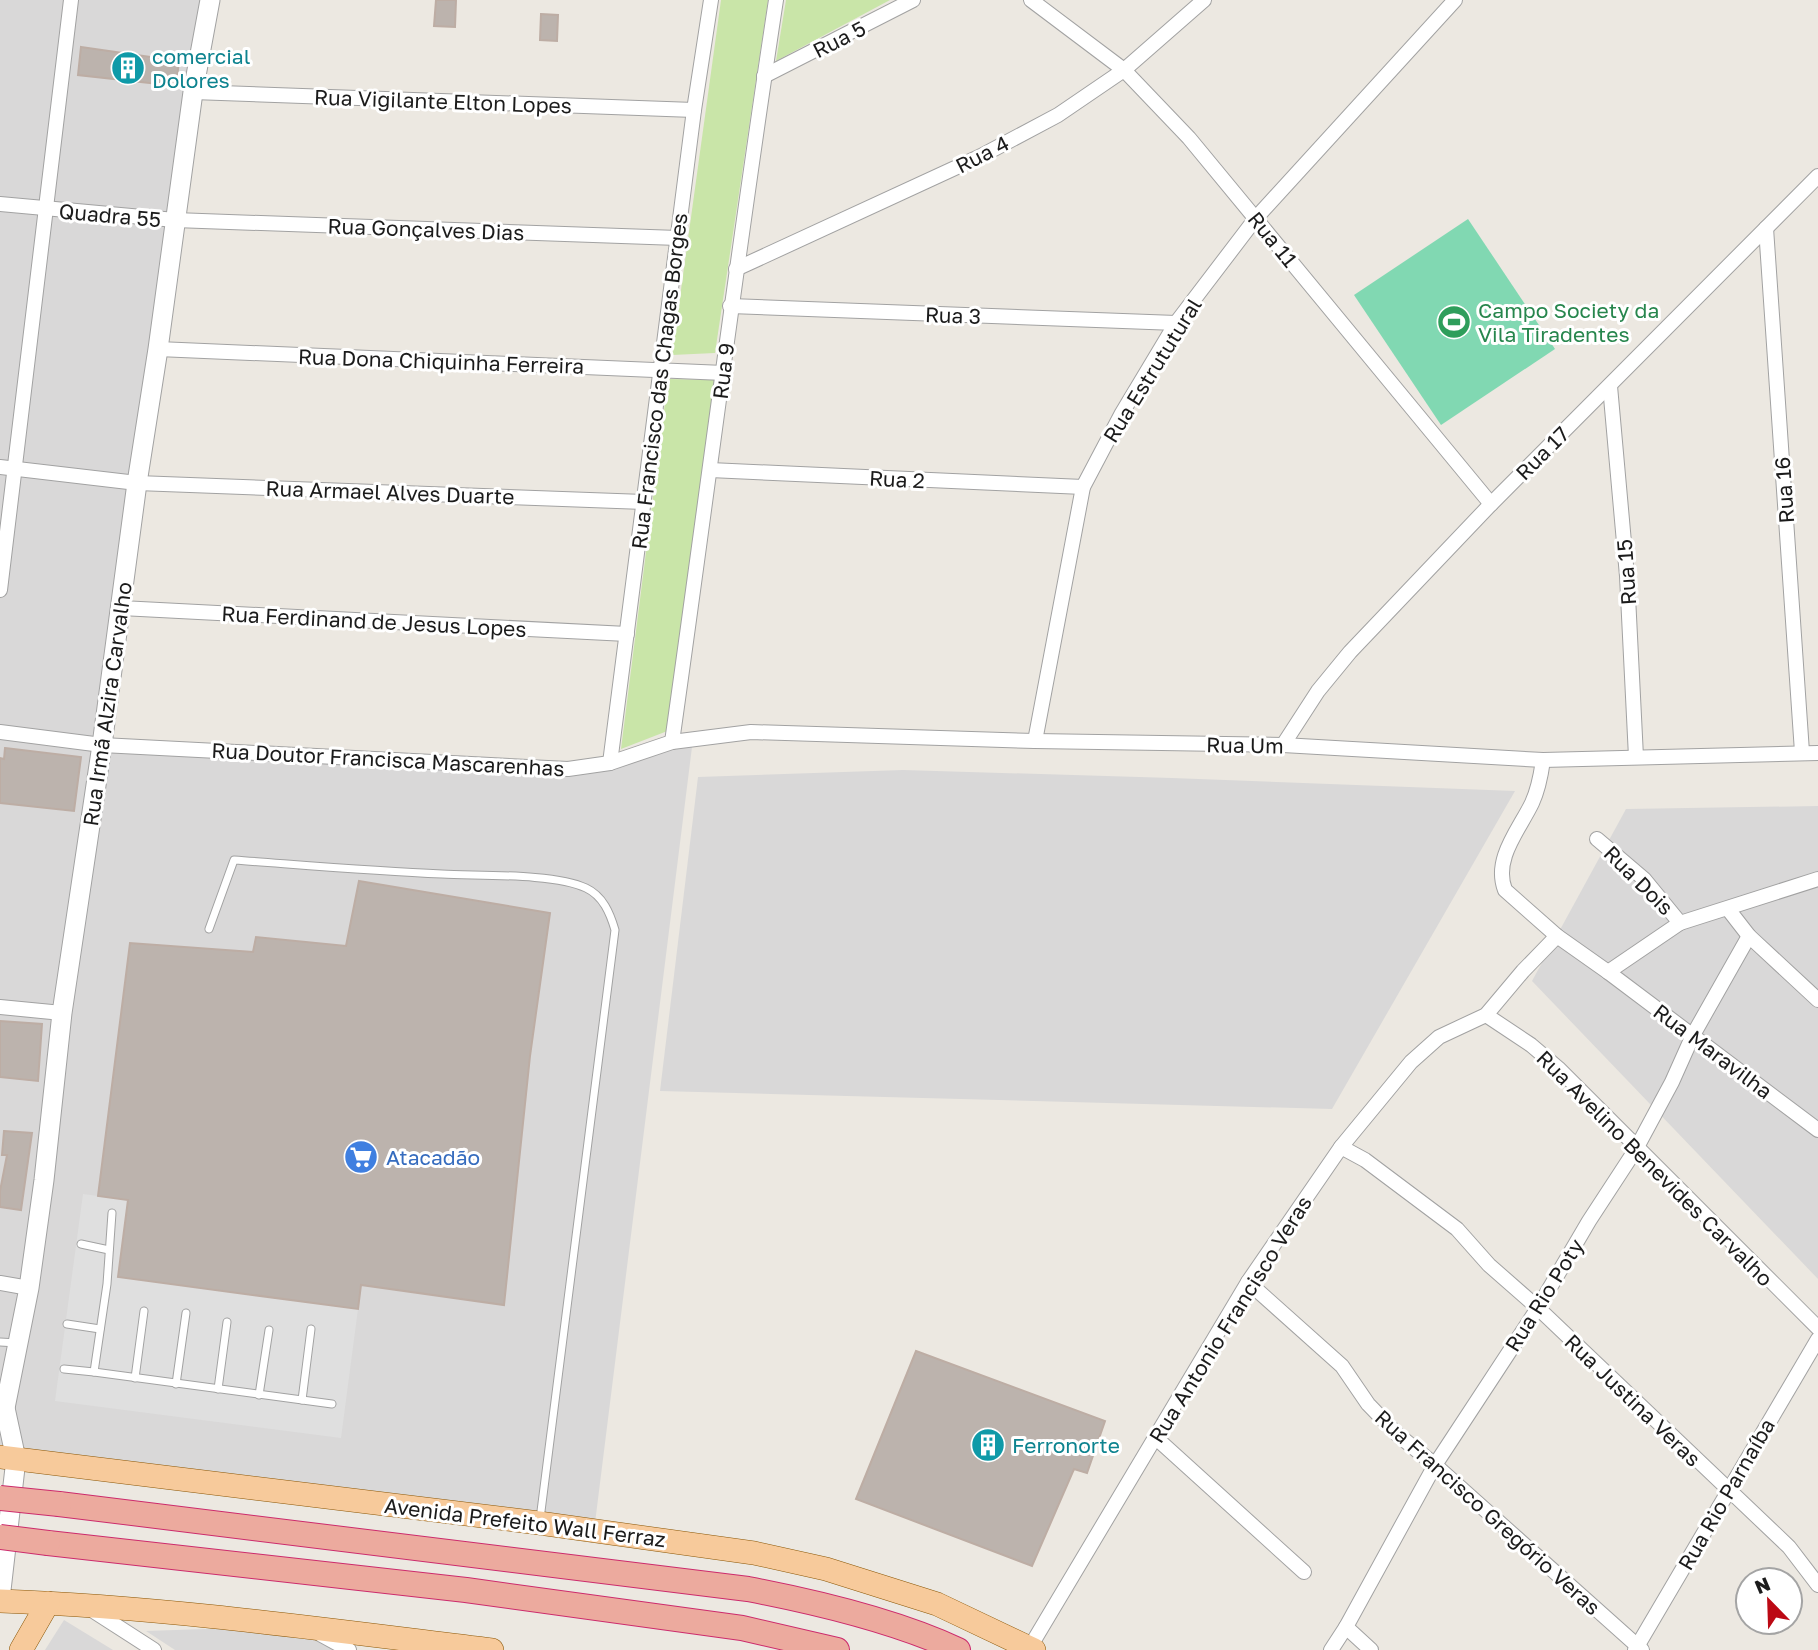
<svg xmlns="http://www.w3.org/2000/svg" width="1818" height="1650" viewBox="0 0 1818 1650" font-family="'Golos Text',sans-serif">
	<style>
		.residential { fill: #d9d8d8 }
		.grass { fill: #c9e5a8 }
		.pitch { fill: #81d8b2 }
		.parking { fill: #dfdfdf }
		.building { fill: #bcb3ad; stroke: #bdada4; stroke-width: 2 }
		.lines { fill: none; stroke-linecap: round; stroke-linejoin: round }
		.service-casing { stroke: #a2a2a2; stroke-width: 9 }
		.minor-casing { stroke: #a2a2a2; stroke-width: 16 }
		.tertiary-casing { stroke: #a2a2a2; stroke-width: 21 }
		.primary-casing { stroke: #8b5707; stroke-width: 24 }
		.trunk-casing { stroke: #cc2b6c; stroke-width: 26 }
		.service { stroke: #fff; stroke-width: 7 }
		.minor { stroke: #fff; stroke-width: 14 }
		.tertiary { stroke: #fff; stroke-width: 19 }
		.primary { stroke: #f7ca9b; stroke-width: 23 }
		.trunk { stroke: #ecaa9e; stroke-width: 24 }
		.trunk-bridge-casing { stroke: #cc2b6c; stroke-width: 26; stroke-linecap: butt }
		.trunk-bridge { stroke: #ecaa9e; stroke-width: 24 }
		.labels { text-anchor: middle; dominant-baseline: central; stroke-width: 6; stroke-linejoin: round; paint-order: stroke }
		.street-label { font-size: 21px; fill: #1b1b1b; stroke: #fff }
		.culture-label { font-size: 21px; fill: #0d838f; stroke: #fff; text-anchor: start }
		.leisure-label { font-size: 21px; fill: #27864d; stroke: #fff; text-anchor: start }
		.shop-label { font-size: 21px; fill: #366cbe; stroke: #fff; text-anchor: start }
	</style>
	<rect width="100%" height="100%" fill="#ece8e1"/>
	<g class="residential">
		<polygon points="0,0 210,0 102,745 568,769 693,739 594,1531 0,1459"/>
		<polygon points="903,770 1172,778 1515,791 1332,1109 660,1091 698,777"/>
		<polygon points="1818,806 1818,1279 1532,981 1626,809"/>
		<polygon points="64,1620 113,1650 45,1650"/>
		<polygon points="297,1626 335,1650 175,1650 146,1631"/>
	</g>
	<g class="grass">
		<polygon points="721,0 768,0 715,353 672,355"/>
		<polygon points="786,0 890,0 776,61"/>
		<polygon points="668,379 718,380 670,730 621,749"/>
	</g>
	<polygon class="pitch" points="1468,219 1555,349 1441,425 1354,295"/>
	<polygon class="parking" points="83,1194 128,1200 119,1277 358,1309 341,1438 55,1401"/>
	<g class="building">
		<polygon points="436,0 456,0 455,27 434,26"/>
		<polygon points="541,14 558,15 557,41 540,40"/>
		<polygon points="81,47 179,61 176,86 78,75"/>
		<polygon points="5,748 81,757 74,811 0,803 0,758 4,759"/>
		<polygon points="359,881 550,913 530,1056 504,1305 361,1285 358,1309 118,1277 128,1200 98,1196 130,943 253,952 256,937 346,946"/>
		<polygon points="0,1021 42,1024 38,1081 0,1077"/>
		<polygon points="4,1131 32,1133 21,1210 0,1207 0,1191 7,1155 2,1155"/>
		<polygon points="916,1351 1105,1421 1087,1473 1074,1469 1032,1566 856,1499"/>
	</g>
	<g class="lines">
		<g class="service-casing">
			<g id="service">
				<path d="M209 929 234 860C303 865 373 871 442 874 478 876 555 873 586 888 603 896 610 913 615 930L540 1519"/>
				<polyline points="112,1213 107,1284 94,1372 332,1404"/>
				<polyline points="81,1244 109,1250"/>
				<polyline points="67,1324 100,1329"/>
				<polyline points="0,1342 17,1343"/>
				<polyline points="64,1369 94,1372"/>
				<polyline points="135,1378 144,1311"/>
				<polyline points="176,1384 186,1313"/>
				<polyline points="218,1389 227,1322"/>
				<polyline points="259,1395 269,1330"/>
				<polyline points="302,1400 311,1329"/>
			</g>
		</g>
		<g class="minor-casing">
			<g id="minor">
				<polyline points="1031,0 1124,70 1189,138 1491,504"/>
				<polyline points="764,76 913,0"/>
				<polyline points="193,92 694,110"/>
				<polyline points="0,204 175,220 678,238"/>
				<polyline points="1766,228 1802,752"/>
				<polyline points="736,269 981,156 1058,115 1124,70 1204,0"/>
				<polyline points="730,306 1176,323"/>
				<polyline points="158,349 724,373"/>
				<polyline points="1610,386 1627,576 1636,757"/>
				<polyline points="0,467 137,483 644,502"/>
				<polyline points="710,470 1083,487"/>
				<polyline points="0,590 71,0"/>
				<polyline points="121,608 627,634"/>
				<polyline points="0,732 102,745 568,769 610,763 672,742 751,732 1035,741 1283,745 1543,760 1818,753"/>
				<polyline points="1035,741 1083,487 1122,413 1176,323 1256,218 1455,0"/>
				<path d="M672 742C707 495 738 247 776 0"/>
				<polyline points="1283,745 1318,691 1350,652 1491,504 1818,176"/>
				<path d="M1543 760C1541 775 1538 790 1532 803 1519 830 1493 859 1505 890L1557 936 1608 972 1818 1130"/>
				<polyline points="610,763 694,110 711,0"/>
				<polyline points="1597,839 1644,879 1680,923"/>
				<polyline points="1728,909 1749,936 1818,1000"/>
				<polyline points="1608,972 1680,923 1818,879"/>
				<polyline points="0,1007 62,1013"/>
				<polyline points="1486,1015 1531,1045 1558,1068 1818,1328"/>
				<polyline points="1341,1147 1365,1160 1457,1229 1489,1265 1538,1308 1789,1547 1818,1585"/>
				<polyline points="1248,1282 1342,1366 1368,1404 1397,1434 1435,1465 1642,1650"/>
				<polyline points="0,1283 29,1288"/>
				<polyline points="1155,1437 1304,1572"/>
				<polyline points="92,1610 154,1650"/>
				<polyline points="1346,1627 1371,1650"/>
				<polyline points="320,1634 349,1650"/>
				<polyline points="1030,1647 1248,1282 1341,1147 1411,1062 1439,1037 1486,1015 1523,971 1557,936"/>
				<polyline points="1331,1650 1346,1627 1435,1465 1538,1308 1589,1221 1636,1149 1672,1082 1693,1035 1749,936"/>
				<polyline points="1635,1650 1818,1339"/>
			</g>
		</g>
		<g class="tertiary-casing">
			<g id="tertiary">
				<polyline points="0,1417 5,1408 29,1288 44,1180 62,1013 102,745 137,483 158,349 193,92 210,0"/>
				<polyline points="0,1599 16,1459 5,1408"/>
			</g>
		</g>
		<g class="primary-casing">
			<g id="primary">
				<polyline points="0,1457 539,1523 754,1553 826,1569 937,1604 1034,1650"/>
				<path d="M0 1601C165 1607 329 1630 492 1650"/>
				<polyline points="21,1650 48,1603"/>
			</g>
		</g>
		<g class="trunk-casing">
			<g id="trunk">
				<path d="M59 1504 748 1589C816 1602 894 1620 958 1650"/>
				<polyline points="48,1543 466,1590 742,1628 837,1650"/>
			</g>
		</g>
		<use href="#service" class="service"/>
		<use href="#minor" class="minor"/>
		<use href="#tertiary" class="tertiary"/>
		<use href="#primary" class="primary"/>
		<use href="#trunk" class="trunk"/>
		<g class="trunk-bridge-casing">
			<g id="trunk-bridge">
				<polyline points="0,1498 59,1504"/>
				<polyline points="0,1537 48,1543"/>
			</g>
		</g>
		<use href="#trunk-bridge" class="trunk-bridge"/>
	</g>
	<defs>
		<g id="building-disc" transform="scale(1.75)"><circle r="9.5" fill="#0f9aa8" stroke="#fff"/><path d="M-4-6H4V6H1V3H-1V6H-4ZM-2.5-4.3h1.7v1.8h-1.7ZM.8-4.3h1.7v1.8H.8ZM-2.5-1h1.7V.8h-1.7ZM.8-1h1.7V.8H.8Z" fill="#fff"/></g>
		<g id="stadium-disc" transform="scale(1.75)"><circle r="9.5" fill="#2e9e5b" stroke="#fff"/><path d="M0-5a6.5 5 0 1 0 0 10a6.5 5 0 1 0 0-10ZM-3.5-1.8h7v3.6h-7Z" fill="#fff"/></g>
		<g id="supermarket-disc" transform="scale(1.75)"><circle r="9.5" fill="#3f7fe0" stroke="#fff"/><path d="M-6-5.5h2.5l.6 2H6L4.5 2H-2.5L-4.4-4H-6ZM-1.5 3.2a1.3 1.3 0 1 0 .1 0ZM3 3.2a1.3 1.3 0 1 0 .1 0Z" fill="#fff"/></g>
	</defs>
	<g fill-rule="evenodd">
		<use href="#building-disc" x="128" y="68"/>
		<use href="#stadium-disc" x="1454" y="322"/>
		<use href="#supermarket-disc" x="361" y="1157"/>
		<use href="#building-disc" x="988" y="1445"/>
	</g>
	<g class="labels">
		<g class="street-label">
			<text transform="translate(839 39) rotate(-27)">Rua 5</text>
			<text transform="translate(443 101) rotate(2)">Rua Vigilante Elton Lopes</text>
			<text transform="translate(982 154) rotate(-27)">Rua 4</text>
			<text transform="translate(110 215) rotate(5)">Quadra 55</text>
			<text transform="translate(426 229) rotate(2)">Rua Gonçalves Dias</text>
			<text transform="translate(1273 239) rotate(51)">Rua 11</text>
			<text transform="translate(953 315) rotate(2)">Rua 3</text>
			<text transform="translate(441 361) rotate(2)">Rua Dona Chiquinha Ferreira</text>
			<text transform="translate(1152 370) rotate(-58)">Rua Estrututural</text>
			<text transform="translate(723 371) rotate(-83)">Rua 9</text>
			<text transform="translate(659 381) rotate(-83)">Rua Francisco das Chagas Borges</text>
			<text transform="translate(1542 453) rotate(-45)">Rua 17</text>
			<text transform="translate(897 479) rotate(3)">Rua 2</text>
			<text transform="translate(1784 490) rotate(-94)">Rua 16</text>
			<text transform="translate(390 492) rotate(2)">Rua Armael Alves Duarte</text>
			<text transform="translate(1626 572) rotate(-94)">Rua 15</text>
			<text transform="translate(374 621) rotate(3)">Rua Ferdinand de Jesus Lopes</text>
			<text transform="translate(107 704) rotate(-82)">Rua Irmã Alzira Carvalho</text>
			<text transform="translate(1245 745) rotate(1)">Rua Um</text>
			<text transform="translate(388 759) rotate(3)">Rua Doutor Francisca Mascarenhas</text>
			<text transform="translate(1639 880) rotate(45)">Rua Dois</text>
			<text transform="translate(1713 1051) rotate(37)">Rua Maravilha</text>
			<text transform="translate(1655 1168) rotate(45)">Rua Avelino Benevides Carvalho</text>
			<text transform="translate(1544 1295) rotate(-58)">Rua Rio Poty</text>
			<text transform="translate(1230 1319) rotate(-58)">Rua Antonio Francisco Veras</text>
			<text transform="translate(1633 1400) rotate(44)">Rua Justina Veras</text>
			<text transform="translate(1726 1494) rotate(-60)">Rua Rio Parnaíba</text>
			<text transform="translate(1488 1512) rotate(42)">Rua Francisco Gregório Veras</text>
			<text transform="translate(525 1522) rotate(7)">Avenida Prefeito Wall Ferraz</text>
		</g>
		<g class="culture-label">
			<text x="152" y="56">comercial<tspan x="152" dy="24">Dolores</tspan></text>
			<text x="1012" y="1445">Ferronorte</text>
		</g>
		<g class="leisure-label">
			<text x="1478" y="310">Campo Society da<tspan x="1478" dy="24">Vila Tiradentes</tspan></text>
		</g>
		<g class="shop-label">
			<text x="386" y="1157">Atacadão</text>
		</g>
	</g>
	<g transform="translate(1769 1601) rotate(337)"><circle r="33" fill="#ffffff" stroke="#a4a4a4" stroke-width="2"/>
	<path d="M0-5L12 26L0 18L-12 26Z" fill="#bc0914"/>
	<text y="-10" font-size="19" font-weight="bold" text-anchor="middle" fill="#1b1b1b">N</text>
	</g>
</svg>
